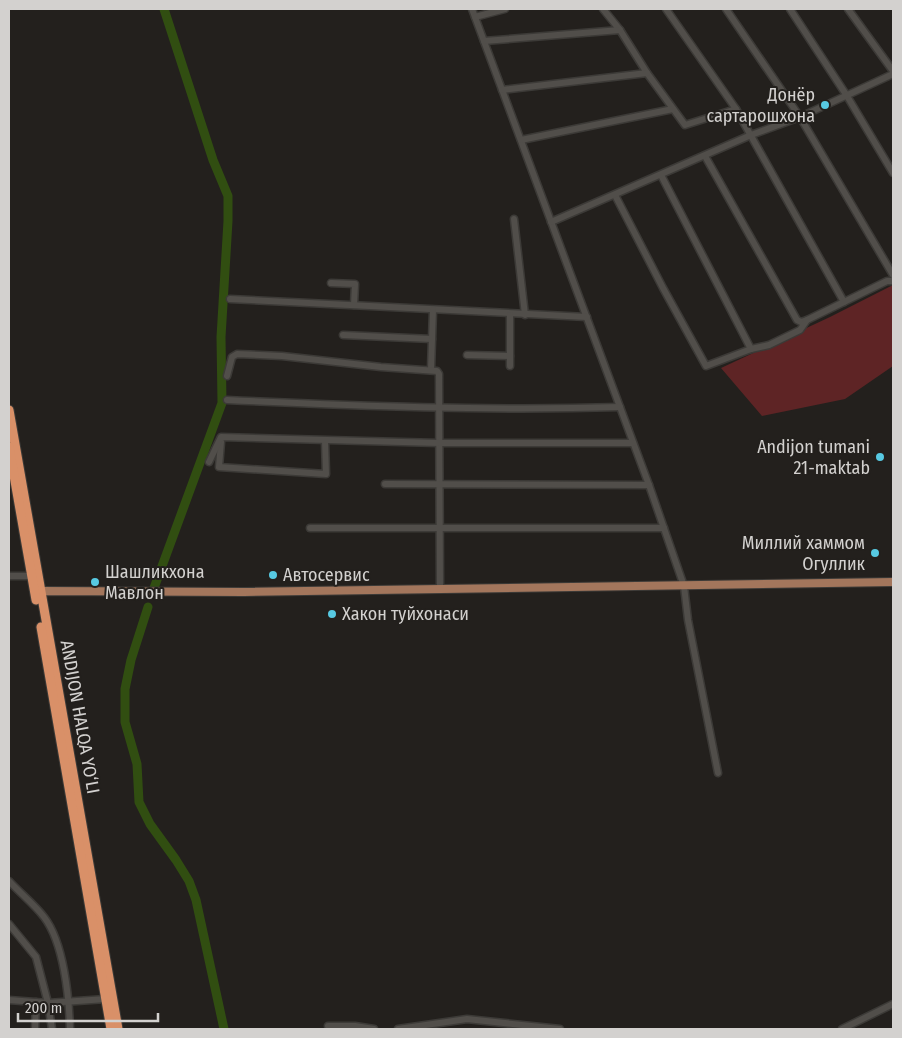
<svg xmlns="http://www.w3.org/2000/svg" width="902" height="1038" viewBox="0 0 902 1038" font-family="'Fira Sans Condensed',sans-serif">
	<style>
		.green { fill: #5e2425 }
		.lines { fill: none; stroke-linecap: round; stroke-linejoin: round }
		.river { stroke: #314e11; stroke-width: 9 }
		.minor-casing { stroke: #3c3a37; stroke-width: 9 }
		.major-casing { stroke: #3c3a37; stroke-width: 10 }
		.highway-casing { stroke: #3c3a37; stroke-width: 11 }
		.minor { stroke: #514e4a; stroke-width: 6 }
		.major { stroke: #a3765c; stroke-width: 8 }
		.highway { stroke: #d99068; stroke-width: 9 }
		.poi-dot { fill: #57c9e2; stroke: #23201d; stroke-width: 2 }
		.labels { text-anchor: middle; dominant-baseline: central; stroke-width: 4; stroke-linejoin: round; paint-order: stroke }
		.poi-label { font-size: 18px; fill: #d3d1cf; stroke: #23201d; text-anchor: end }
		.street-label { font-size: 18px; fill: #d3d1cf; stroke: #23201d }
	</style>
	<rect width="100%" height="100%" fill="#23201d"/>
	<polygon class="green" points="893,285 893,366 845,399 762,416 721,368 830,317"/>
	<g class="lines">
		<g class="river">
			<polyline points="154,588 222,403 221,337 228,221 228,196 213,160 164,9"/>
			<polyline points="148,607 131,660 125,689 125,722 137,764 139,802 150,824 176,860 189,881 196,900 224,1029"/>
		</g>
		<g class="minor-casing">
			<g id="minor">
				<polyline points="472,9 649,485 684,586 688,620 718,773"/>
				<polyline points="603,9 620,30 647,73 685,125 736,109"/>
				<polyline points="666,9 736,109 844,302"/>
				<polyline points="726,9 800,117 893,275"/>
				<polyline points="790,9 847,96 893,173"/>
				<polyline points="848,9 893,71"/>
				<polyline points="475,17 505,9"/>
				<polyline points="484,41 620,30"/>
				<polyline points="502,90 647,73"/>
				<polyline points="521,140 673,109"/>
				<polyline points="705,156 797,320 801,322 807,320"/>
				<polyline points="661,175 751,349"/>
				<polyline points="615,195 663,288 706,366 751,349 769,345 800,330 807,320 887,281 893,281"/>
				<polyline points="514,219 525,315"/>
				<polyline points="551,222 751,135 800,117 893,74"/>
				<polyline points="331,283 355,284 354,305"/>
				<polyline points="230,299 587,317"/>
				<polyline points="343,335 432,339"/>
				<polyline points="467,355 510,356"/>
				<polyline points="510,366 510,315"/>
				<polyline points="431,369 433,310"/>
				<polyline points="227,376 232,357 237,354 282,356 381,367 437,371 439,374 440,589"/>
				<path d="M227 400C358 406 489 411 620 407"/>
				<polyline points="221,442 219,467 326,474 325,441"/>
				<polyline points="209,462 221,437 439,443 633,443"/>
				<polyline points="385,484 649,485"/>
				<polyline points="310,528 664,528"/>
				<polyline points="9,576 35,576"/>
				<path d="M9 881C20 893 34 904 44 917 64 943 69 997 70 1029"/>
				<polyline points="9,924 36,957 48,1003 52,1029"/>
				<polyline points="9,1000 48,1003 106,999"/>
				<polyline points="328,1026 355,1026 374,1029"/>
				<polyline points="35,1029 36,1002"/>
				<polyline points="398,1029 467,1019 560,1029"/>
				<polyline points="842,1029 893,1004"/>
			</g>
		</g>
		<g class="major-casing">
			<polyline id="major" points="36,592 41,591 244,592 893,582"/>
		</g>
		<g class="highway-casing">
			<g id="highway">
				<polyline points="9,410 118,1029"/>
				<polyline points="9,447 36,600"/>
				<polyline points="41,627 111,1029"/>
			</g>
		</g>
		<use href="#minor" class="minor"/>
		<use href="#major" class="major"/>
		<use href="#highway" class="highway"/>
	</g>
	<g class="poi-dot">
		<circle cx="825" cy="105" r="5"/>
		<circle cx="880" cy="457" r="5"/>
		<circle cx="875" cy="553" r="5"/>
		<circle cx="273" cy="575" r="5"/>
		<circle cx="95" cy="582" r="5"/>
		<circle cx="332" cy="614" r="5"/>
	</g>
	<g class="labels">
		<g class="poi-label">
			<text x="815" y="95">Донёр<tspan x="815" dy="21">сартарошхона</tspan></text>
			<text x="870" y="447">Andijon tumani<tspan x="870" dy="21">21-maktab</tspan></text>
			<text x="865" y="543">Миллий хаммом<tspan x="865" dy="21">Огуллик</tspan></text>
			<text x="105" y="572" text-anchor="start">Шашликхона<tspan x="105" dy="21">Мавлон</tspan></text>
			<text x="283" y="575" text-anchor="start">Автосервис</text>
			<text x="342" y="614" text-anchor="start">Хакон туйхонаси</text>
		</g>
		<g class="street-label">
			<text transform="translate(80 717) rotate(80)">ANDIJON HALQA YO‘LI</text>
		</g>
	</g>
	<rect width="902" height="1038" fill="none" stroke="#d3d1cf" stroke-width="20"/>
	<path d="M18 1013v8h140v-8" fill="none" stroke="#d3d1cf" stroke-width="2.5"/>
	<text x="25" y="1013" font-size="15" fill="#d3d1cf" stroke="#23201d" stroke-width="4" paint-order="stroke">200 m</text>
</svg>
